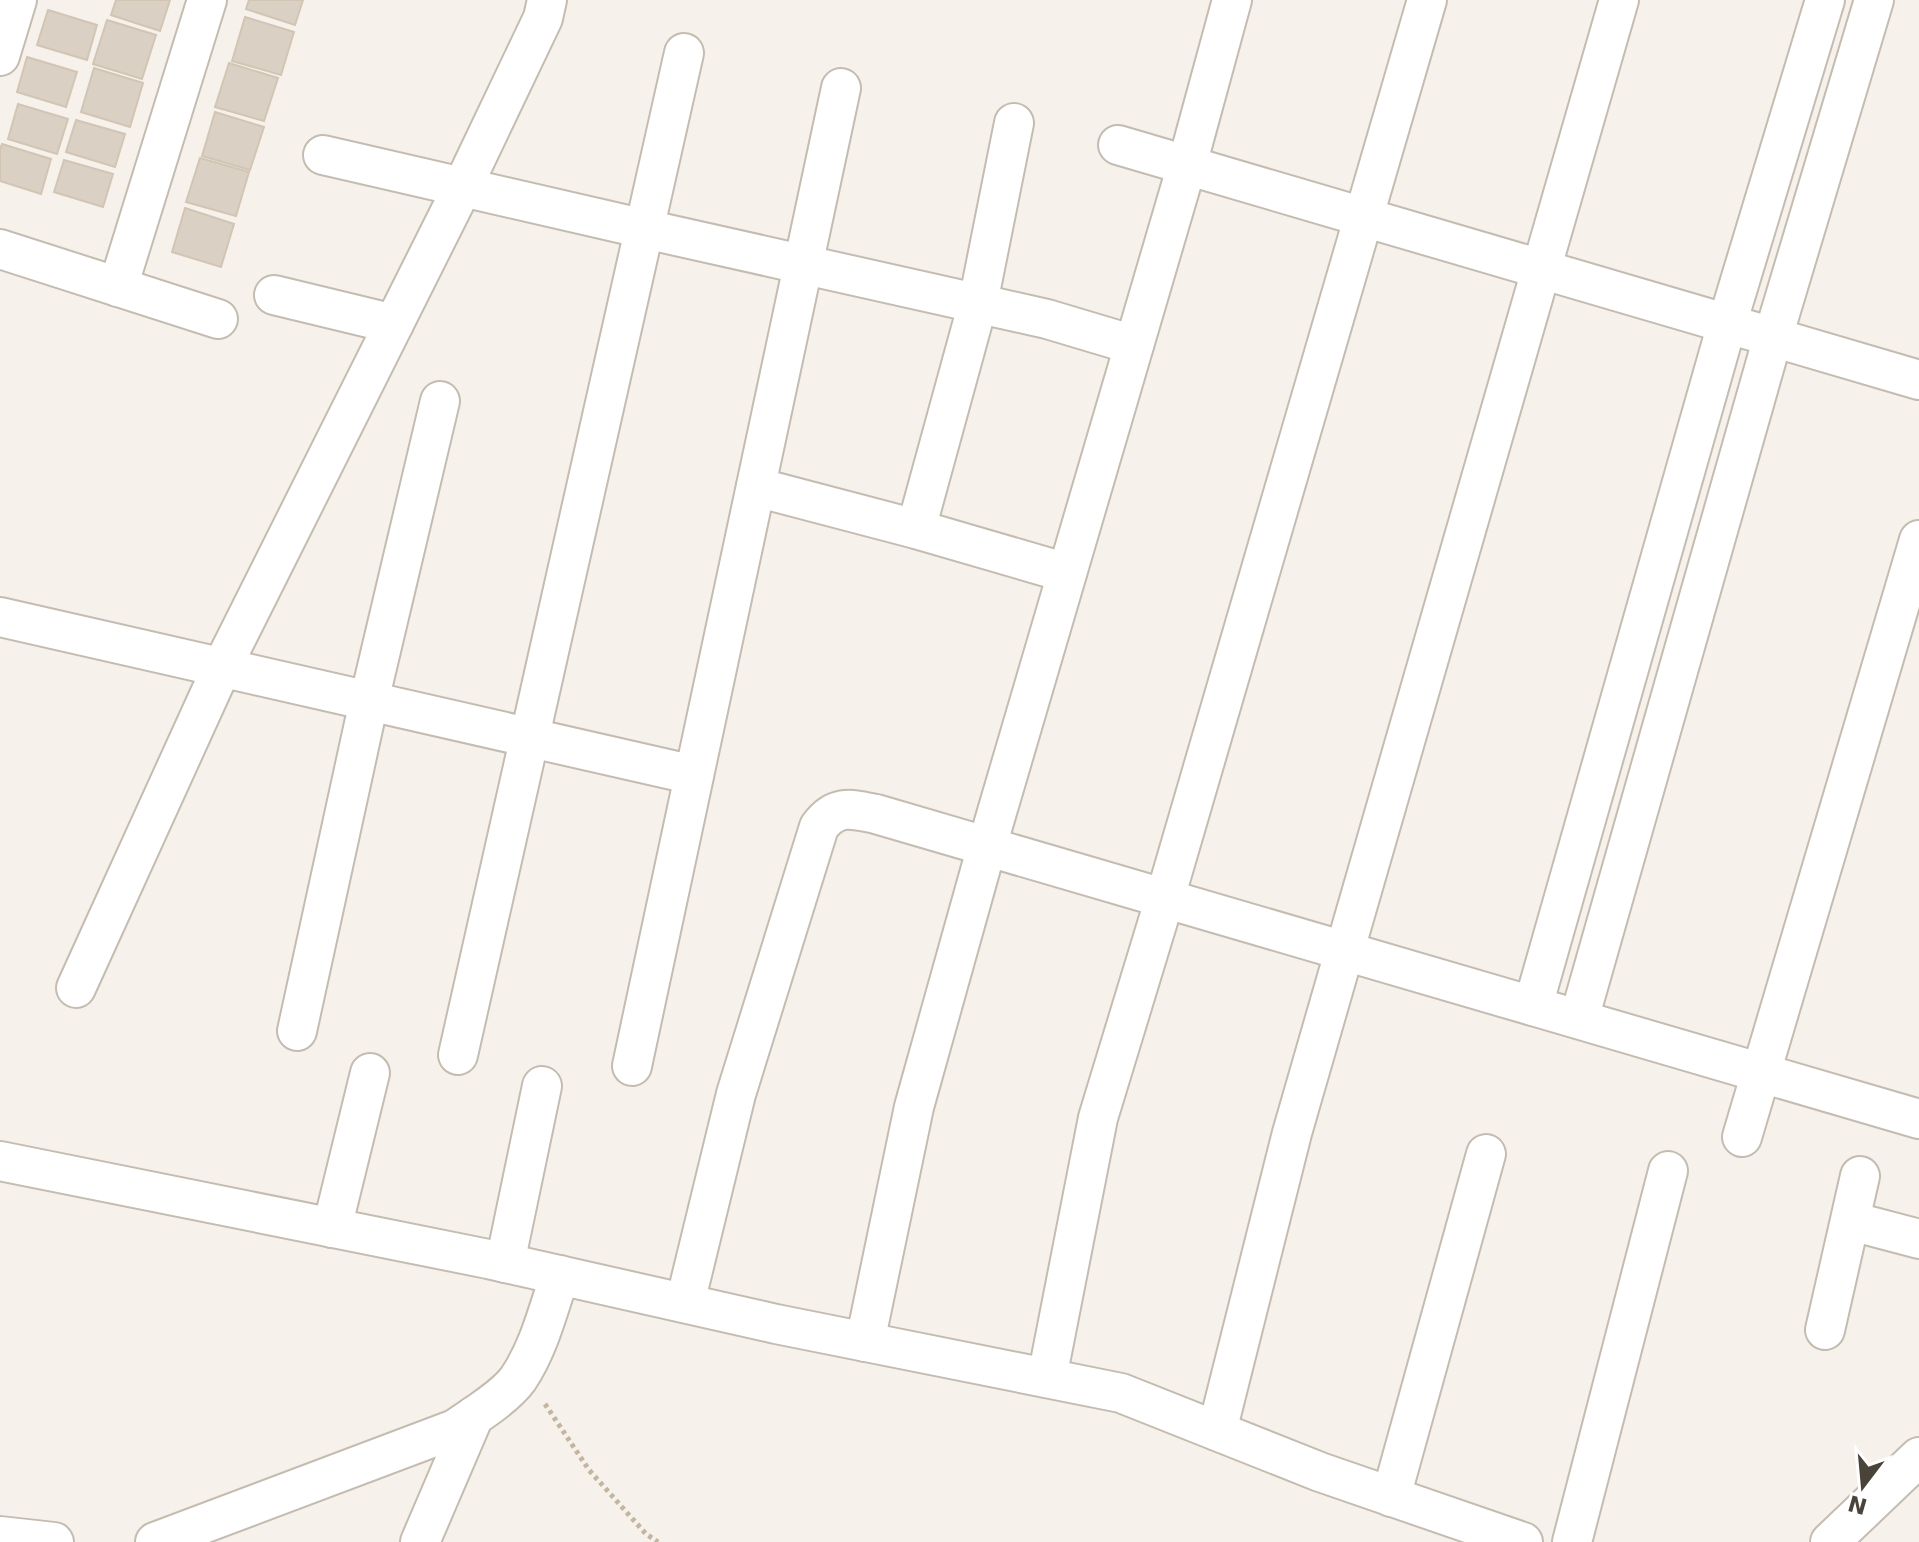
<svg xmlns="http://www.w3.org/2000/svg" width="1919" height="1542" viewBox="0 0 1919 1542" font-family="'DejaVu Sans',sans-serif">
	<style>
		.building { fill: #dad0c4; stroke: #d2c5b4; stroke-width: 2 }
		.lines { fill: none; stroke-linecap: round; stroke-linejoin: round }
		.minor-casing { stroke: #c4bcb1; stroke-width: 42 }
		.path { stroke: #c3b59f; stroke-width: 5; stroke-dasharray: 4 4; stroke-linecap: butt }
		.minor { stroke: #fff; stroke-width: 38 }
	</style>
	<rect width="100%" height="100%" fill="#f6f2eb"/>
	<g class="building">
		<polygon points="116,0 170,0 160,31 111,15"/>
		<polygon points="249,0 303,0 295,25 246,9"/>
		<polygon points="48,10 97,25 87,60 37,45"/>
		<polygon points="245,17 294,32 281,75 232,61"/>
		<polygon points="107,20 156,35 142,79 93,64"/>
		<polygon points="27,57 77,72 66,107 17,92"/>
		<polygon points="229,63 278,78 264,121 215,107"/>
		<polygon points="94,68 143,83 130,127 81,112"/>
		<polygon points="18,104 68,119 57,154 8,139"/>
		<polygon points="215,112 264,127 250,170 202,156"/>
		<polygon points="76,120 125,134 115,167 66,152"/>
		<polygon points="2,144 51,159 41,194 0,181 0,150"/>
		<polygon points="200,158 249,172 236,216 186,202"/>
		<polygon points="64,160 113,174 103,207 54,192"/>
		<polygon points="185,208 234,224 221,267 172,252"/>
	</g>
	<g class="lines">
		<g class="minor-casing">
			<g id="minor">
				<polyline points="0,56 17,0"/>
				<polyline points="1118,145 1919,380"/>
				<polyline points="323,155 645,229 1047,319 1134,345"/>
				<polyline points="0,249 218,319"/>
				<polyline points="118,287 207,0"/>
				<polyline points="274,295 394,324"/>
				<polyline points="756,487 916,529 1067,573"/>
				<polyline points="916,529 978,303 1014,123"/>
				<polyline points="0,617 694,775"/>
				<polyline points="76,988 222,667 462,188 543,18 547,0"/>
				<polyline points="1533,1006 1727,324 1825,0"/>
				<polyline points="1579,1019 1773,337 1874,0"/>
				<polyline points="297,1031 369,701 440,401"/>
				<polyline points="458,1055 684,53"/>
				<polyline points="632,1066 841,88"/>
				<polyline points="1742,1137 1919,540"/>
				<polyline points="0,1161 488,1259 776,1324 1121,1393 1320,1472 1523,1542"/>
				<polyline points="1851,1221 1919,1239"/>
				<polyline points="332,1228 370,1073"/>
				<polyline points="505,1263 542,1086"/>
				<path d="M685 1303 736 1094 819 827C836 804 851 809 876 814L1919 1119"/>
				<polyline points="1825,1330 1860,1176"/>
				<polyline points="865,1342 914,1107 987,846 1187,165 1232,0"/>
				<polyline points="1047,1378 1098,1118 1165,898 1427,0"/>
				<polyline points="1217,1431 1292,1133 1619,0"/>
				<polyline points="1391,1497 1486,1154"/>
				<polyline points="0,1536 54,1542"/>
				<path d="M155 1542 455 1429C474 1416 505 1397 518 1379 539 1348 548 1310 560 1275"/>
				<polyline points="420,1542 474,1416"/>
				<polyline points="1572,1542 1668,1171"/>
				<polyline points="1830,1542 1919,1457"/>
			</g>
		</g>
		<polyline class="path" points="545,1404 589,1470 646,1534 658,1542"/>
		<use href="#minor" class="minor"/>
	</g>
	<g transform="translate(1863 1486) rotate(196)" stroke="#ffffff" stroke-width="6" paint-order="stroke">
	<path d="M0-6L14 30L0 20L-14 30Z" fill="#4a4339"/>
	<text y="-12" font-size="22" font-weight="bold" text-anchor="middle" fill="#4a4339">N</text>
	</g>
</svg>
